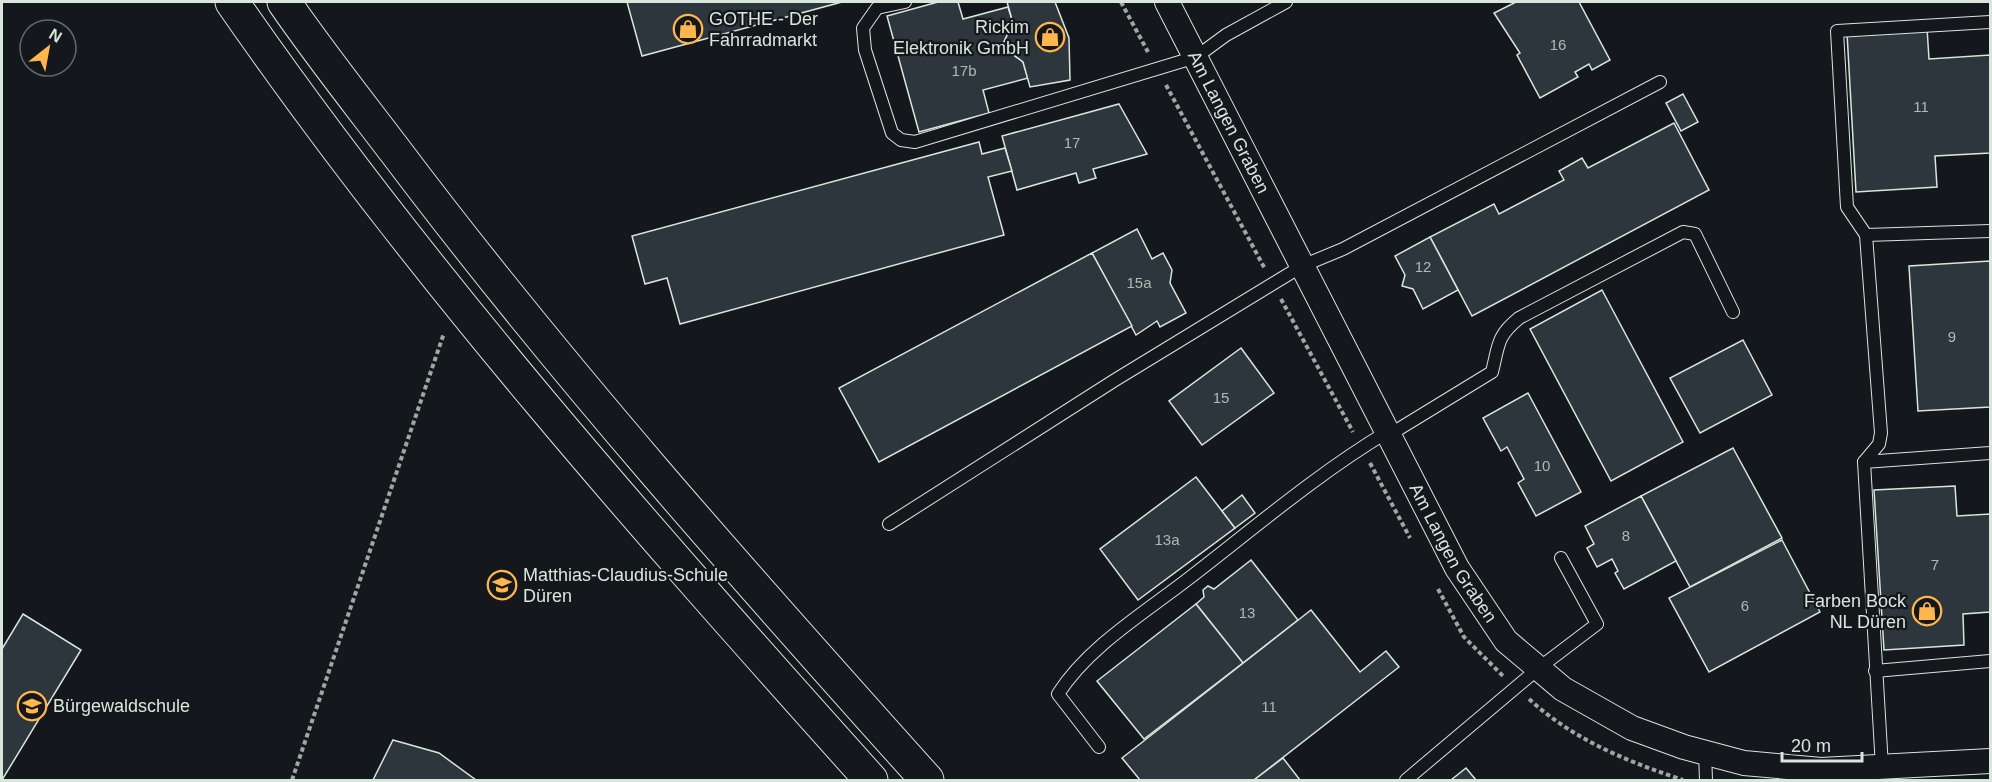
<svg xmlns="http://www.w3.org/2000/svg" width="1992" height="782" viewBox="0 0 1992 782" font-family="Helvetica,sans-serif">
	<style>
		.building { fill: #2c363c; stroke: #d8e6dc; stroke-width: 1.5 }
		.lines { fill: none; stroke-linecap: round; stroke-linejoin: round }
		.lane-casing { stroke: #d8e6dc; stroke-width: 14 }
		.street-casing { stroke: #d8e6dc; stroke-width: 26 }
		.primary-casing { stroke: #d8e6dc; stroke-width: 35 }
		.path { stroke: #9da8a2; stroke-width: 4; stroke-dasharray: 4.5 3; stroke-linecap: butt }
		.lane { stroke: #14181c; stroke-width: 12 }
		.street { stroke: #14181c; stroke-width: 24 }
		.primary { stroke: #14181c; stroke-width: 33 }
		.labels { text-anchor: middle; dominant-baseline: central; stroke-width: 4.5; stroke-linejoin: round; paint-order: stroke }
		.number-label { font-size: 15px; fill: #adbab4 }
		.poi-label { font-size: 18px; fill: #d8e6dc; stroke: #14181c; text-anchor: start }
		.street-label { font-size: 18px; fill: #d8e6dc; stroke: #14181c }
	</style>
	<rect width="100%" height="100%" fill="#14181c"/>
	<g class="building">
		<polygon points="627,2 842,2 642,56"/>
		<polygon points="938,2 958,2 963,19 1008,7 1013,23 1002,46 1023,62 1028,78 983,90 989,113 919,132 887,16"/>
		<polygon points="1007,2 1055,2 1069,38 1070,80 1030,87 1023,62 1002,46 1013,23"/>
		<polygon points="1516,2 1579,2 1610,60 1592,70 1589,64 1575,72 1578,77 1540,98 1517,55 1520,53 1494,13"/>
		<polygon points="1927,28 1929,59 1990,55 1990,153 1935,156 1937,187 1856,192 1847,33"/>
		<polygon points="1683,94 1698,122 1681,131 1666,103"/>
		<polygon points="1119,104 1147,154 1093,169 1096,178 1079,183 1076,173 1017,190 1002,136"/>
		<polygon points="1674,123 1709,190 1472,316 1430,237 1494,204 1499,214 1564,180 1559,171 1582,158 1588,168"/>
		<polygon points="979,142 982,154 1005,148 1012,171 988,177 1004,235 680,324 667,278 645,284 632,236"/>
		<polygon points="1137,229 1152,259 1163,253 1172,270 1170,283 1186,313 1160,327 1157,321 1136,335 1092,253"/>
		<polygon points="1430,237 1458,290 1423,309 1413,289 1402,286 1405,275 1395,256"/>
		<polygon points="1092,253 1132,326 879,462 839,388"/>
		<polygon points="1990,261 1990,407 1918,411 1909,266"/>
		<polygon points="1602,290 1683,442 1611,481 1530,329"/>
		<polygon points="1743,340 1772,395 1700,433 1670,378"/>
		<polygon points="1241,348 1274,393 1202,445 1169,401"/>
		<polygon points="1528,393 1581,492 1536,516 1518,483 1524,479 1507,447 1501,451 1483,418"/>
		<polygon points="1733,448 1782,538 1690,587 1641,496"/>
		<polygon points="1196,477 1235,528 1138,600 1100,549"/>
		<polygon points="1955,486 1957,516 1990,514 1990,612 1963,614 1964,645 1884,650 1874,490"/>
		<polygon points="1242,495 1255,513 1235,528 1222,511"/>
		<polygon points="1641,496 1676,561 1624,589 1615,573 1618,571 1612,559 1597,567 1587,548 1594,544 1585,526"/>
		<polygon points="1782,540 1820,612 1709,672 1669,598"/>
		<polygon points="1251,560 1298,620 1243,663 1196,604 1204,597 1203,590 1208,586 1214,589"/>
		<polygon points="1196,604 1243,663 1144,739 1097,681"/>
		<polygon points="1311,610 1360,672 1386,651 1399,667 1254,780 1140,780 1122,758"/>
		<polygon points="23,614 81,650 2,780 2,649"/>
		<polygon points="393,740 439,753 476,780 373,780"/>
		<polygon points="1283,758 1300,780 1254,780"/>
		<polygon points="1466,768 1476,780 1451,780"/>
	</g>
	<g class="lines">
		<g class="lane-casing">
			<g id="lane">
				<polyline points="905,2 877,8 863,28 865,50 892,133 901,140 915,142 1196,57 1226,35 1286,2"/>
				<polyline points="1866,235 1990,231"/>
				<path d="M1389 435 1492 372C1499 345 1496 337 1519 318L1683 232 1695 234 1733 312"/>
				<polyline points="1864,462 1990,453"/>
				<polyline points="889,524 1115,380 1302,266 1343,249 1660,82"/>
				<polyline points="1875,671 1990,661"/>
				<path d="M1099 747 1058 694C1088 647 1144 613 1188 579 1253 529 1317 474 1387 432"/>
				<polyline points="1705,752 1706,780"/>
				<polyline points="1882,767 1864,462 1879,444 1881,433 1866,235 1847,207 1837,31 1990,22"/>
				<polyline points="1406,780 1539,668 1597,624 1561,558"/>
			</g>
		</g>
		<g class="street-casing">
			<g id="street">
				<path id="s1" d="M1167 2 1457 568 1506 641 1563 689 1632 728 1684 747 1744 763 1821 770 1990 761"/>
			</g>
		</g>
		<g class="primary-casing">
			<g id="primary">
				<path d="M232 2C423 278 647 530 871 780"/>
				<path d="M284 2C319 53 358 102 396 152 561 371 744 576 927 780"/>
			</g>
		</g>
		<g class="path">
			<polyline points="1121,2 1148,52"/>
			<polyline points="1166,85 1265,269"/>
			<polyline points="1281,299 1353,432"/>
			<polyline points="1370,463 1410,538"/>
			<polyline points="1438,589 1464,637 1503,676"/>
			<path d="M1529 699C1574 740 1626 761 1683 780"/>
			<polyline points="292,780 444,333"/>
		</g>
		<use href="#lane" class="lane"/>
		<use href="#street" class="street"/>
		<use href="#primary" class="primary"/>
	</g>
	<defs>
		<g id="shop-ring" transform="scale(1.5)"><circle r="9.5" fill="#14181c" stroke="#ffb74d" stroke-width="1.5"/><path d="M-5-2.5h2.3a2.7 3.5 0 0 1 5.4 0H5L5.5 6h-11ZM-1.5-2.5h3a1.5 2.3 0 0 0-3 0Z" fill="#ffb74d"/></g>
		<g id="school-ring" transform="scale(1.5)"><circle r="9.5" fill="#14181c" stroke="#ffb74d" stroke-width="1.5"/><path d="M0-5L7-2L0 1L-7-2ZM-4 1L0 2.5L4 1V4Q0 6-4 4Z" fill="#ffb74d"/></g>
	</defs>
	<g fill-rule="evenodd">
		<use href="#shop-ring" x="688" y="29"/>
		<use href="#shop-ring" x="1050" y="37"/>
		<use href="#school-ring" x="502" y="585"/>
		<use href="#shop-ring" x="1927" y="611"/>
		<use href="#school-ring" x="32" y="706"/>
	</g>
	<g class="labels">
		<g class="number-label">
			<text x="1558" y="44">16</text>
			<text x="964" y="70">17b</text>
			<text x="1921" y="106">11</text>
			<text x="1072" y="142">17</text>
			<text x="1423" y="266">12</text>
			<text x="1139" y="282">15a</text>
			<text x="1952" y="336">9</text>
			<text x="1221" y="397">15</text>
			<text x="1542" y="465">10</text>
			<text x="1626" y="535">8</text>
			<text x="1167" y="539">13a</text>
			<text x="1935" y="564">7</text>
			<text x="1745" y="605">6</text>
			<text x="1247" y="612">13</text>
			<text x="1269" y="706">11</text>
		</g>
		<g class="poi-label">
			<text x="709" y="19">GOTHE - Der<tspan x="709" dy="21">Fahrradmarkt</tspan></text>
			<text x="1029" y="27" text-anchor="end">Rickim<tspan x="1029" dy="21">Elektronik GmbH</tspan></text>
			<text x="523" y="575">Matthias-Claudius-Schule<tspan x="523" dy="21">Düren</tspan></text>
			<text x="1906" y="601" text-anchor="end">Farben Bock<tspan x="1906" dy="21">NL Düren</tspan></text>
			<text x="53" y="706">Bürgewaldschule</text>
		</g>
		<g class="street-label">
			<text stroke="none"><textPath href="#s1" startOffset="135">Am Langen Graben</textPath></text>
			<text stroke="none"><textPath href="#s1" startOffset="621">Am Langen Graben</textPath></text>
		</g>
	</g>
	<rect width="1992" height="782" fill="none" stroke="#d8e6dc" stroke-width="6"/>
	<g transform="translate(48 48) rotate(31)"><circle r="28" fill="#14181c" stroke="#626a69" stroke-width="1.5"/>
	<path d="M0-4.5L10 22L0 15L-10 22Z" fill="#ffb74d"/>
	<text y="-9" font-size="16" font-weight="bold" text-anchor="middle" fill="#d8e6dc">N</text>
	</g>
	<path d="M1782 752v9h80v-9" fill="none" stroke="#d8e6dc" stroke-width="3"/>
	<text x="1791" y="752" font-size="18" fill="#d8e6dc" stroke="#14181c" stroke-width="4.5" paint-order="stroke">20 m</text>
</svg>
